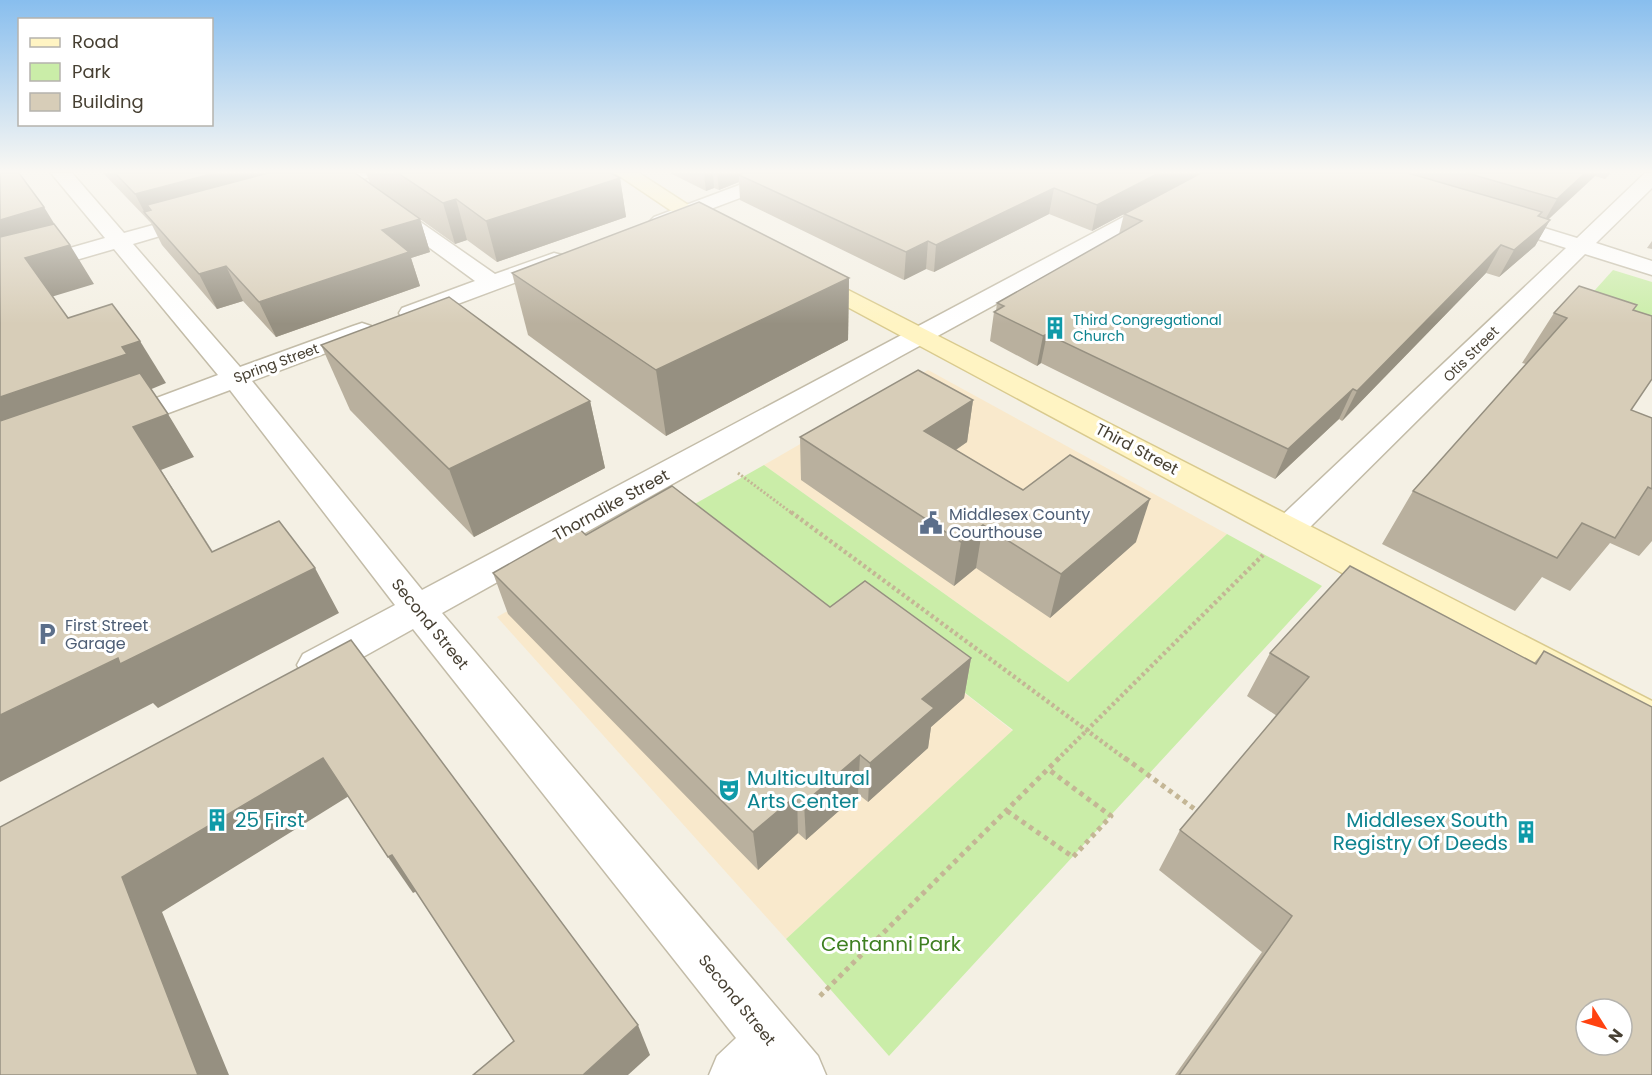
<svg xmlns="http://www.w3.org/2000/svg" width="1652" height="1075" viewBox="0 0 1652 1075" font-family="Poppins,sans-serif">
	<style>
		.commercial { fill: #f9e9cc }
		.green { fill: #caeda8 }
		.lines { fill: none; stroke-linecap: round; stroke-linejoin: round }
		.minor-casing { stroke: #c3bca8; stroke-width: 3 }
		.secondary-casing { stroke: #d9ca8e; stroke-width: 3 }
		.path-far2 { stroke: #c4b695; stroke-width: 3; stroke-dasharray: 2 2; stroke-linecap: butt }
		.path-far1 { stroke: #c4b695; stroke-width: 4.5; stroke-dasharray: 3 3; stroke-linecap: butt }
		.path { stroke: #c4b695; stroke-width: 5; stroke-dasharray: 4.5 4.5; stroke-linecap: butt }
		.minor { fill: #fff; fill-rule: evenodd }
		.secondary { fill: #fff4c3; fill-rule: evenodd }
		.wall { fill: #b9b09e }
		.shaded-wall { fill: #969081 }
		.building { fill: #d7cdb8; stroke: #969081; stroke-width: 1.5; fill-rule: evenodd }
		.labels { text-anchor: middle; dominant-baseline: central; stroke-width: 6; stroke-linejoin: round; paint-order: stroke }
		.far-culture-label { font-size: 14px; fill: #0d838f; stroke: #fff; text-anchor: start }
		.far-street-label { font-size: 14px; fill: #474033; stroke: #fff }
		.street-label { font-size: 16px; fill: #474033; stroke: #fff }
		.service-label { font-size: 16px; fill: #4e5e75; stroke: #fff; text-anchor: start }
		.near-culture-label { font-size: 20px; fill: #0d838f; stroke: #fff; text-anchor: start }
		.near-park-label { font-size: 20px; fill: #3e7f20; stroke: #fff }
	</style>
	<rect width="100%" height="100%" fill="#f4f0e4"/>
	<g class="commercial">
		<polygon points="928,370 1227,534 1068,682 764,465"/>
		<polygon points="677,514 863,614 1013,731 786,939 497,617"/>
	</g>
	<g class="green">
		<polygon points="1613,270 1652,282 1652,347 1569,319"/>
		<polygon points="764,465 1068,682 1227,534 1322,586 889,1056 786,939 1013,730 863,614 828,639 677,514"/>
	</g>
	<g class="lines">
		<g class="minor-casing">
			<g id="minor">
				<polygon points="51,173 72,173 124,233 197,213 204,215 208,219 204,223 133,244 240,367 353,326 362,323 371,326 375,331 371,336 252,381 422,590 1206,173 1231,173 1228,177 901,356 442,613 818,1056 826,1075 709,1075 717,1056 736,1038 413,629 329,676 316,680 303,676 297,665 303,654 395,605 230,390 131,427 121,430 111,427 107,421 111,415 218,375 114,249 0,282 0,268 105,238"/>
				<polygon points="341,173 373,173 370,177 314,193 307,191 304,187 307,183"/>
				<polygon points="771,173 799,173 796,177 668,225 654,225 650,221 654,217"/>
				<polygon points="1645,173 1652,173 1652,188 1596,243 1652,261 1652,275 1585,254 1300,537 1288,540 1276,537 1272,529 1276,521 1566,248 1491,224 1487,220 1491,216 1505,216 1577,238"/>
				<polygon points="389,203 396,205 495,274 554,253 562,255 565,260 562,265 420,318 411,320 402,318 399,313 402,308 475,281 382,213 379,209 382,205"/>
			</g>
		</g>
		<g class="secondary-casing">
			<g id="secondary">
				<polygon points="615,173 639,173 693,208 729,225 732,230 729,235 713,235 679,216"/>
				<polygon points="809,270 1652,701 1652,737 1638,732 801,282 797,277 801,272"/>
			</g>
		</g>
		<polyline class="path-far2" points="738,473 793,514"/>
		<g class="path-far1">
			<polyline points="791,512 1127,760"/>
			<polyline points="1057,760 1263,555"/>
		</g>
		<g class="path">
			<polyline points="1125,758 1200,813"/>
			<polyline points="1007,811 1073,857 1111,816 1048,769"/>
			<polyline points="820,996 1059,758"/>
		</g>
		<use href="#minor" class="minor"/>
		<use href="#secondary" class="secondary"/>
	</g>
	<g class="wall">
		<polygon points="103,173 355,173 370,183 366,173 611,173 620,178 626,217 497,262 467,240 455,244 420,219 430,252 411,258 420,286 276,337 243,301 217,309 162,245 151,223"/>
		<polygon points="670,173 1611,173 1605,179 1595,176 1549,219 1550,220 1535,246 1499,277 1486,273 1342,421 1339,419 1275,479 1041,363 1037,366 990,341 994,312 996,311 997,303 1119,234 1124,214 1173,188 1092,231 1049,214 934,272 926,269 904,280 740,200 739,182 719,190 714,188 706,191"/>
		<polygon points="1652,241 1652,249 1647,248"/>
		<polygon points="512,273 849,278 848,340 666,436 528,335"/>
		<polygon points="1634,310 1631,410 1652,418 1652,541 1639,556 1610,543 1570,591 1542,577 1515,611 1382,544 1413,491 1526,364 1522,363 1554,313"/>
		<polygon points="321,345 590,401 605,468 474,537 350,410"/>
		<polygon points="973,400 967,442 956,450 1023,490 1136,542 1050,618 976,568 954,586 801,480 800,437"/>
		<polygon points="586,535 830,607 971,658 964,698 931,727 928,748 868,802 858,794 806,840 798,833 758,870 508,614 493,573"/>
		<polygon points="1544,651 1652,1075 1175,1075 1262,952 1159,870 1180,830 1277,716 1247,696 1270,653 1534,663"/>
	</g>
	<g class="shaded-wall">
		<polygon points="215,173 318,173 151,210 147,205 156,222 144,212 150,223 135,194"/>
		<polygon points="704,173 713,173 714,188 706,191"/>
		<polygon points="717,173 764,173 739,175 739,182 719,190"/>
		<polygon points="1159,173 1201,173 1092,231 1097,205"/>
		<polygon points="1585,173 1597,173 1595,176 1542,225 1557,199"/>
		<polygon points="620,178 626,217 497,262 486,221"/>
		<polygon points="1054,188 1049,214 934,272 936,245"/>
		<polygon points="456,199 467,240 455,244 443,203"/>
		<polygon points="44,207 68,246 70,245 94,284 51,297 0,266 0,220"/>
		<polygon points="1542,212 1527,239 1550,220 1535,246 1499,277 1514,250 1538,216"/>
		<polygon points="420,219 430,252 411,258 420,286 276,337 259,302 382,230"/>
		<polygon points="928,241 926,269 904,280 906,252"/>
		<polygon points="1501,245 1486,273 1342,421 1357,391"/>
		<polygon points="226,266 243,301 217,309 199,274"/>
		<polygon points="849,278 848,340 666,436 656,370"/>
		<polygon points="1047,334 1041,363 1037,366 1043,336"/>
		<polygon points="140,341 166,383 0,452 0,397 122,347"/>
		<polygon points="1353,389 1339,419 1275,479 1288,449"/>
		<polygon points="973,400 967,442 920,474 924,431"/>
		<polygon points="590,401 605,468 474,537 449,469"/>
		<polygon points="168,414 194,457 161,470 241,596 133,427"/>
		<polygon points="1150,499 1136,542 1050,618 1061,574"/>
		<polygon points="983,525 976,568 954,586 961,542"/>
		<polygon points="315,568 339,613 158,708 153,703 0,782 0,715 118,658"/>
		<polygon points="971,658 964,698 931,727 928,748 868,802 870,763 922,699"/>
		<polygon points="860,755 858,794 806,840 804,803"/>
		<polygon points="323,758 349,796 162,912 229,1075 198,1075 122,877"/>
		<polygon points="797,795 798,833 758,870 753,832"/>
		<polygon points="392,855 417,891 413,893 388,857"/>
		<polygon points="638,1025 650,1055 628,1075 583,1075"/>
	</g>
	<g class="building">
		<polygon points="0,173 19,173 44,207 0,220"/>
		<polygon points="115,173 215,173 135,194"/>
		<polygon points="268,173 355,173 420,219 382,230 409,252 259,302 226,266 199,274 144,212 151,210 147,205"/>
		<polygon points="398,173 611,173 620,178 486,221 456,199 443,203"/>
		<polygon points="743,173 1159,173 1097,205 1054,188 936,245 928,241 906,252 739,175"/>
		<polygon points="1201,173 1408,173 1542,212 1538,216 1550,220 1514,250 1501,245 1357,391 1353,389 1288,449 1047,334 1043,336 994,312 1004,306 997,303 1142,221 1124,214"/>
		<polygon points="1467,173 1585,173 1557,199"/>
		<polygon points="699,202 849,278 656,370 512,273"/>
		<polygon points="54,224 70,245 25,258 68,318 112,304 140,341 122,347 127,354 0,397 0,237"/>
		<polygon points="1579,286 1637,305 1633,310 1652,316 1652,379 1631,410 1652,418 1652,489 1648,487 1615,538 1582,523 1557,558 1413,491 1567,318 1554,313"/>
		<polygon points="449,297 590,401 449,469 321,345"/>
		<polygon points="918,370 973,400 924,431 1023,490 1070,455 1150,499 1061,574 983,525 961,542 800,437"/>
		<polygon points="140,373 168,414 133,427 212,552 279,521 315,568 120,664 118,658 0,715 0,421"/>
		<polygon points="672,486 830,607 865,581 971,658 922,699 934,708 870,763 860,755 804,803 797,795 753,832 493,573 576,526 586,535"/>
		<path d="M1350 566 1536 664 1544 651 1652 707V1075H1179L1292 916 1180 830 1309 677 1270 653ZM1586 1009H1622V1045H1586Z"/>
		<polygon points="351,640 638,1025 583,1075 473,1075 514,1041 392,855 388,857 323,758 122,877 198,1075 0,1075 0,827"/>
	</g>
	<linearGradient id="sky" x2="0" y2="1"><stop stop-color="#88beee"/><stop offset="0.53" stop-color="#faf8f3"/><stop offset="1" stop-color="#faf8f3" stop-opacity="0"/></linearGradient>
	<rect width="1652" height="324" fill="url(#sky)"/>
	<defs>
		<g id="building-bare" transform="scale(1.8)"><path d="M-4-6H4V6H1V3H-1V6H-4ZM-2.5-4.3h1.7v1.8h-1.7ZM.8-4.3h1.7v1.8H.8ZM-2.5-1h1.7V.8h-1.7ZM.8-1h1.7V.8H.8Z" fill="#0f9aa8" stroke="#fff" stroke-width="2.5" paint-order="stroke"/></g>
		<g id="civic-bare" transform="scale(1.8)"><path d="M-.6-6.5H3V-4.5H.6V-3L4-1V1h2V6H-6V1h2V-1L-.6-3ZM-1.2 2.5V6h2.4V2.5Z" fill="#5c6f8a" stroke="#fff" stroke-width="2.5" paint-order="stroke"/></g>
		<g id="parking-bare" transform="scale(1.8)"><path d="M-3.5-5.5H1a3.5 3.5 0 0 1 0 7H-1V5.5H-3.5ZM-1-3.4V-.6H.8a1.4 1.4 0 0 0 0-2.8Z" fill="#5c6f8a" stroke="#fff" stroke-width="2.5" paint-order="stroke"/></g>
		<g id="theatre-bare" transform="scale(1.8)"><path d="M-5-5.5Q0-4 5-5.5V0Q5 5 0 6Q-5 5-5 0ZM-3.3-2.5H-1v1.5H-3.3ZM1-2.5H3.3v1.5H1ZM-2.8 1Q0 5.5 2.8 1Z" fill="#0f9aa8" stroke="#fff" stroke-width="2.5" paint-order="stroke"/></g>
	</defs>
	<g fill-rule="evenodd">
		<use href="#building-bare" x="1055" y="328"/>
		<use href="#civic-bare" x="931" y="523"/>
		<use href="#parking-bare" x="47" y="634"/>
		<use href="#theatre-bare" x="729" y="790"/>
		<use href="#building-bare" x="217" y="820"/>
		<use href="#building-bare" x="1526" y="832"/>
	</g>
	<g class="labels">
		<g class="far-culture-label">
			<text x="1073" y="320">Third Congregational<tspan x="1073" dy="16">Church</tspan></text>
		</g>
		<g class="far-street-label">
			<text transform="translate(1471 354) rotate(-45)">Otis Street</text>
			<text transform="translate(276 363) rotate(-20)">Spring Street</text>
		</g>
		<g class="street-label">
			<text transform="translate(1137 449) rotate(28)">Third Street</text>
			<text transform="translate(611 505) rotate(-29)">Thorndike Street</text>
			<text transform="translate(430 624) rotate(51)">Second Street</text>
			<text transform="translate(737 1000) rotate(51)">Second Street</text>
		</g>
		<g class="service-label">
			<text x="949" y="514">Middlesex County<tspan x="949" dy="18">Courthouse</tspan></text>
			<text x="65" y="625">First Street<tspan x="65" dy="18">Garage</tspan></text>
		</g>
		<g class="near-culture-label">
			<text x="747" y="778">Multicultural<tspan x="747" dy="23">Arts Center</tspan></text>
			<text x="235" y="820">25 First</text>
			<text x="1508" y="820" text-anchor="end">Middlesex South<tspan x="1508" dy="23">Registry Of Deeds</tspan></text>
		</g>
		<g class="near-park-label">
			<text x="891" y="944">Centanni Park</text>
		</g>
	</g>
	<rect x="18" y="18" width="195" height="108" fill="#ffffff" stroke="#b5b3ad" stroke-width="1.5"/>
	<rect x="30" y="38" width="30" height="9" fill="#fff4c3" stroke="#b5b3ad" stroke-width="1.5"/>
	<text x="72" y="48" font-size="18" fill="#474033">Road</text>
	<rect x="30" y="63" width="30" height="18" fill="#caeda8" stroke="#b5b3ad" stroke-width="1.5"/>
	<text x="72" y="78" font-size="18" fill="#474033">Park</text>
	<rect x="30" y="93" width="30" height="18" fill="#d7cdb8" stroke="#b5b3ad" stroke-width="1.5"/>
	<text x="72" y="108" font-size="18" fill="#474033">Building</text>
	<g transform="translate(1604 1027) rotate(127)"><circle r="28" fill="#ffffff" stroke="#b5b3ad" stroke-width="1.5"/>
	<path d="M0-4.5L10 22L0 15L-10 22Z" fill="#ff4210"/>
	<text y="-9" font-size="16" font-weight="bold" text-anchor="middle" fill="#474033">N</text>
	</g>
</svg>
